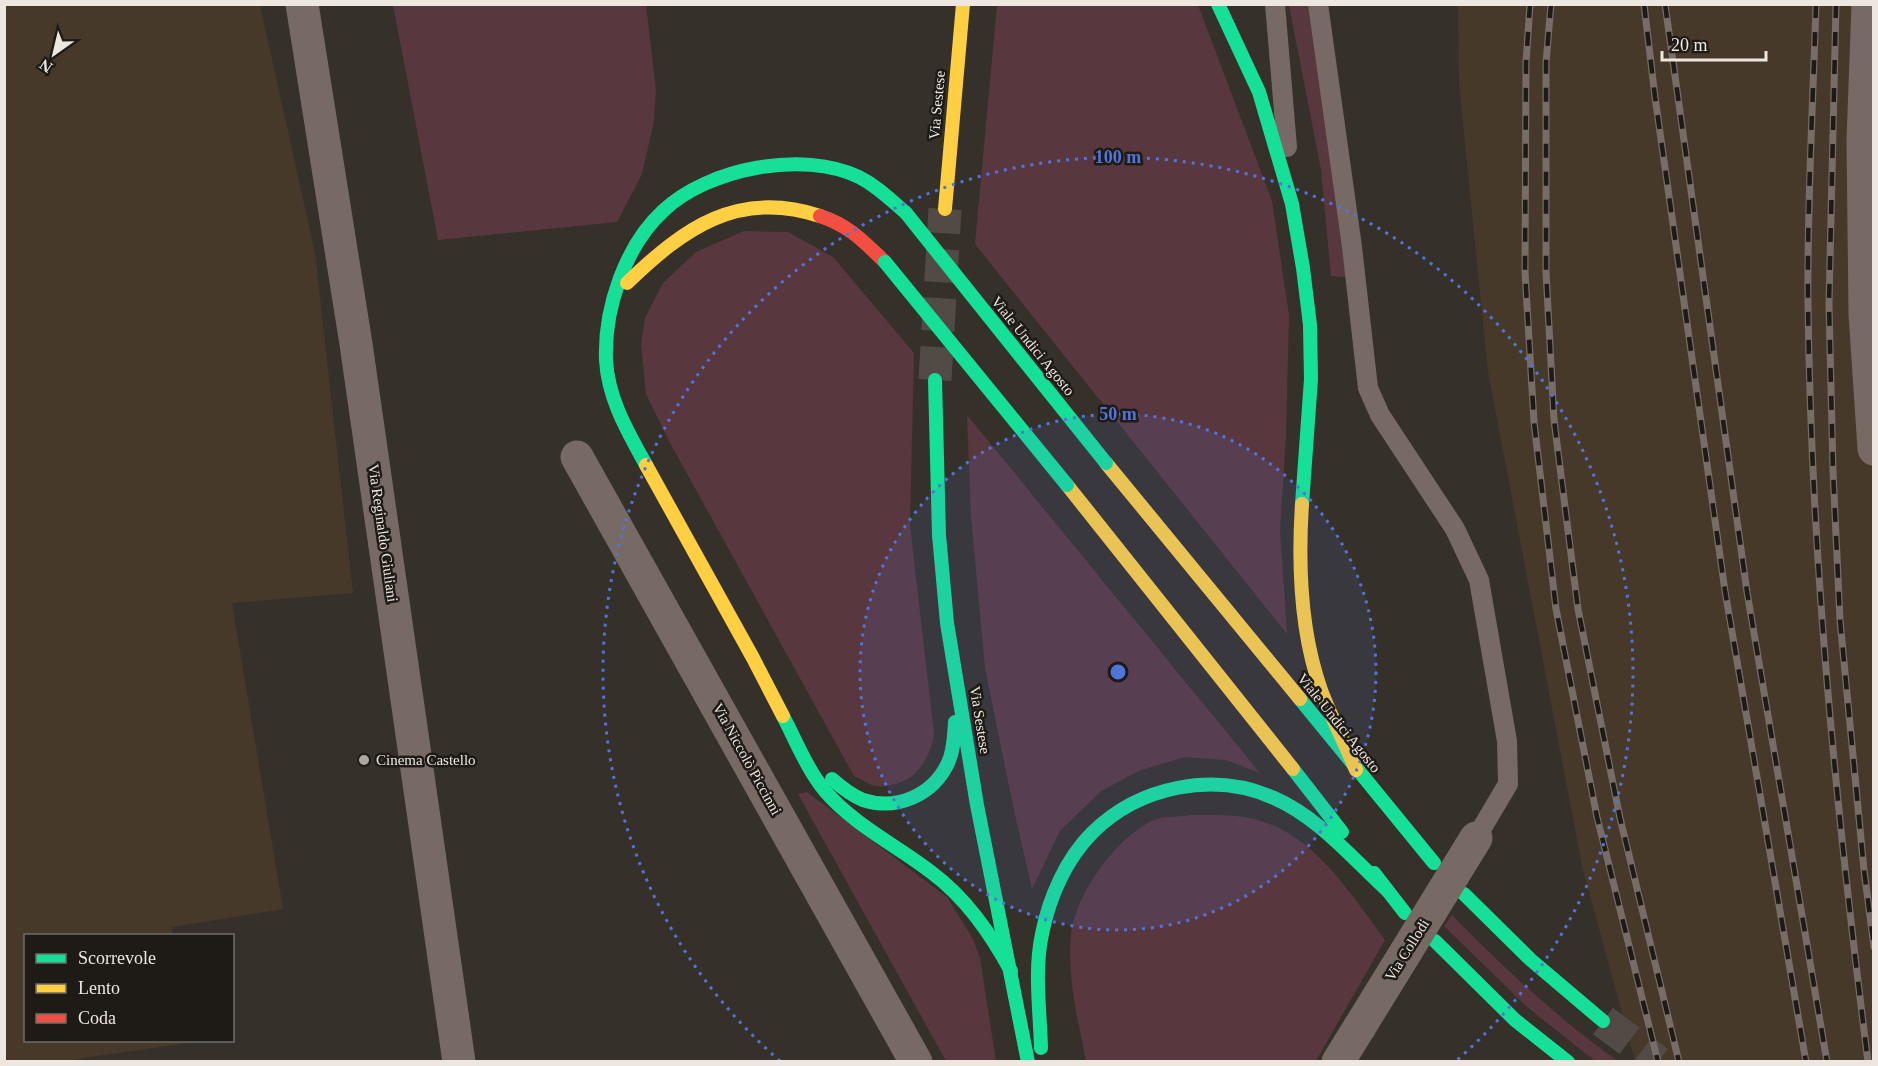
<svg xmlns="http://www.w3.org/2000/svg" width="1878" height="1066" viewBox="0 0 1878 1066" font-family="'Times New Roman',serif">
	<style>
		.built { fill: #463929 }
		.green { fill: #59373e }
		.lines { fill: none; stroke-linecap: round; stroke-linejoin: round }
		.secondary-tunnel { stroke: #524b45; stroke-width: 33; stroke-dasharray: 33 16; stroke-linecap: butt }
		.lane { stroke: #776964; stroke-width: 20 }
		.street { stroke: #776964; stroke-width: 33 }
		.fast { stroke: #16e098; stroke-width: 14 }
		.slow { stroke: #ffcf43; stroke-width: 14 }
		.jam { stroke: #f24e42; stroke-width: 14 }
		.rail-casing { stroke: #776c68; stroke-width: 7 }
		.rail { stroke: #1e1a15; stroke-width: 4.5; stroke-dasharray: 14; stroke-linecap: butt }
		.street-bridge { stroke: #776964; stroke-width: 33 }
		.fast-bridge { stroke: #16e098; stroke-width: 14 }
		.ring { fill: none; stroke: #5174da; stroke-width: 3; stroke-dasharray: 3 6 }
		.poi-dot { fill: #aea7a0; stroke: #1e1a15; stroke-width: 2 }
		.labels { text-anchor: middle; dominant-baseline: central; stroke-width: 5; stroke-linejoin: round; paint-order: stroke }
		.street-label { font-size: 15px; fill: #eee7e0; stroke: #1e1a15 }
		.poi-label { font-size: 15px; fill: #eee7e0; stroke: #1e1a15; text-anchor: start }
		.centre { fill: #5174da; stroke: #1e1a15; stroke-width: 3 }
		.ring-label { font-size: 18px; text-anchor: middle; font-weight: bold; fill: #5174da; stroke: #1e1a15; stroke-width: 5; stroke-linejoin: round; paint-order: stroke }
	</style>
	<rect width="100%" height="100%" fill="#36302a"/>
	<g class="built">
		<polygon points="5,4 260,5 315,253 353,593 232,603 283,909 172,927 173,935 26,936 26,1040 195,1042 83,1058 69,1061 5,1061"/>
		<polygon points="1458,5 1873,5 1873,1061 1635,1061 1582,866 1488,372 1459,84"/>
	</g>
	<g class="green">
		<polygon points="393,5 646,5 656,90 654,121 642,174 617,222 438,240"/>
		<polygon points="997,5 1198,5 1272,201 1289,315 1286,437 1280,529 1287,634 975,244"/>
		<polygon points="1289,5 1309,5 1346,277 1331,276 1321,170"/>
		<path d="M744 231 788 232 833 257 914 353 910 525 934 734C930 758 917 781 891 785 887 786 880 787 876 786 869 785 861 779 854 776L669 441 646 394 641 344 645 318 663 283 696 252Z"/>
		<polygon points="967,415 1260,773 1226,760 1185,757 1141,770 1101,791 1060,831 1032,889 1013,806 985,668 971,517"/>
		<polygon points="807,792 947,897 973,939 980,958 996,1061 946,1061 798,794"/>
		<path d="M1190 815C1212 815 1234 814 1255 819 1315 835 1350 893 1385 940L1316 1061H1086C1078 1020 1067 978 1071 935 1075 895 1117 836 1154 820 1164 816 1179 817 1190 815Z"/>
		<path d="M1452 915C1504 968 1557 1018 1618 1061H1595L1527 1007 1444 926Z"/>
	</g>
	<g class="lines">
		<g class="secondary-tunnel">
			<polyline points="935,380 945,209"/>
			<polyline points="1603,1021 1658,1062"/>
		</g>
		<g class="lane">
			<polyline points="1275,4 1287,147"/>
			<polyline points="1318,4 1352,247 1368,388 1380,415 1455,529 1479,580 1507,741 1508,784 1476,838"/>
		</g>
		<g class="street">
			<polyline points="302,4 356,344 459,1062"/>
			<polyline points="1868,4 1863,140 1865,314 1874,449"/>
			<polyline points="577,457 916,1062"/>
			<polyline points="1338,1062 1359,1028"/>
		</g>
		<g class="fast">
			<polyline points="1218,4 1259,92 1292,204 1303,268 1310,325 1311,379 1302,504"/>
			<polyline points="935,380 939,535 947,623 977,805 1028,1062"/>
			<path d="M646 465C628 432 608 399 606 360 604 309 625 246 663 211 708 168 803 150 859 177 877 186 891 200 906 213"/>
			<polyline points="1300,699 1434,863"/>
			<path d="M783 716C796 741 807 769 825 791 854 825 896 845 931 872 966 898 990 933 1011 971"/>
			<polyline points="1293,769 1342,832"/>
			<path d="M832 779C841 787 851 795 863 800 897 811 933 795 948 763 954 751 954 735 955 722"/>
			<polyline points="1374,873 1405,913"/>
			<polyline points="1464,894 1531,960 1603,1021"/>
			<polyline points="1435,941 1515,1020 1568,1062"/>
			<path d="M1041 1048C1040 1010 1034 971 1042 934 1049 898 1066 859 1092 833 1139 786 1214 771 1274 798 1318 817 1352 858 1387 890"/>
		</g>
		<g class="slow">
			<polyline points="945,209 963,4"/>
			<path d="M627 283C684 228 738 189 820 216"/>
			<polyline points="1106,463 1300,699"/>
			<polyline points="646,465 753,658 783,716"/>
			<polyline points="1067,485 1293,769"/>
			<path d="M1302 504C1298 565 1300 631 1321 690 1331 717 1345 743 1356 770"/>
		</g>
		<path class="jam" d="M820 216C850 226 863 241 885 262"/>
		<g class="rail-casing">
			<g id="rail">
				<polyline points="1530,4 1526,63 1525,272 1534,422 1556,609 1597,817 1658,1062"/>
				<polyline points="1551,4 1546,63 1546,271 1554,420 1578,609 1620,818 1679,1062"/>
				<polyline points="1644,4 1655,97 1725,591 1806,1062"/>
				<polyline points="1665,4 1747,592 1827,1062"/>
				<path d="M1816 4C1813 104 1807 203 1808 303 1811 557 1836 809 1868 1062"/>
				<polyline points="1836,4 1829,304 1833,471 1840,620 1864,870 1874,947"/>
			</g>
		</g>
		<use href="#rail" class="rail"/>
		<polyline class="street-bridge" points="1359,1028 1476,838"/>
		<g class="fast-bridge">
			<polyline points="906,213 1106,463"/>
			<polyline points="885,262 1067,485"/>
		</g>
	</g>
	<circle cx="1118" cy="672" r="258" fill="#5174da" fill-opacity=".12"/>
	<g class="ring">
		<circle cx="1118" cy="672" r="258"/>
		<path d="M780 1061A515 515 0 1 1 1456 1061"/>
	</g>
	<circle class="poi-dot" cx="364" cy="760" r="6"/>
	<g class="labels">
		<g class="street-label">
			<text transform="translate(937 105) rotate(-85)">Via Sestese</text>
			<text transform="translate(1033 346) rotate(51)">Viale Undici Agosto</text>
			<text transform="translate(383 533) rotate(82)">Via Reginaldo Giuliani</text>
			<text transform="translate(980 720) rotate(81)">Via Sestese</text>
			<text transform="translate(1339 723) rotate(51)">Viale Undici Agosto</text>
			<text transform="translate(747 759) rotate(61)">Via Niccolò Piccinni</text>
			<text transform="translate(1407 950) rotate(-58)">Via Collodi</text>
		</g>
		<g class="poi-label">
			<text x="376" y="760">Cinema Castello</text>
		</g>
	</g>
	<circle cx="1118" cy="672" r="9" class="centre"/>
	<g class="ring-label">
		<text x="1118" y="163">100 m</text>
		<text x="1118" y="420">50 m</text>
	</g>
	<rect width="1878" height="1066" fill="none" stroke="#eee7e0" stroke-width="12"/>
	<rect x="24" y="934" width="210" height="108" fill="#1e1a15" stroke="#716c66" stroke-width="1.5"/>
	<rect x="36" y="954" width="30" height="9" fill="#16e098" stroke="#716c66" stroke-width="1.5"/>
	<text x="78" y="964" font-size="18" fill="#eee7e0">Scorrevole</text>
	<rect x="36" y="984" width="30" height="9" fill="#ffcf43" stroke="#716c66" stroke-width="1.5"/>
	<text x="78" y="994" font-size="18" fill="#eee7e0">Lento</text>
	<rect x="36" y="1014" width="30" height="9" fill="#f24e42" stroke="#716c66" stroke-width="1.5"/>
	<text x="78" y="1024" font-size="18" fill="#eee7e0">Coda</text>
	<g transform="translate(54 54) rotate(214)" stroke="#1e1a15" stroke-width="4.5" paint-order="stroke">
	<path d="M0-4.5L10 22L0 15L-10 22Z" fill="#eee7e0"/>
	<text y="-9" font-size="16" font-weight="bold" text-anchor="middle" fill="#eee7e0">N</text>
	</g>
	<path d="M1662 51v9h104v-9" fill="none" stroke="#eee7e0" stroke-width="3"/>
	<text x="1671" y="51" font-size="18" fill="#eee7e0" stroke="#1e1a15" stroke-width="4.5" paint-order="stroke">20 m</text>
</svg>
